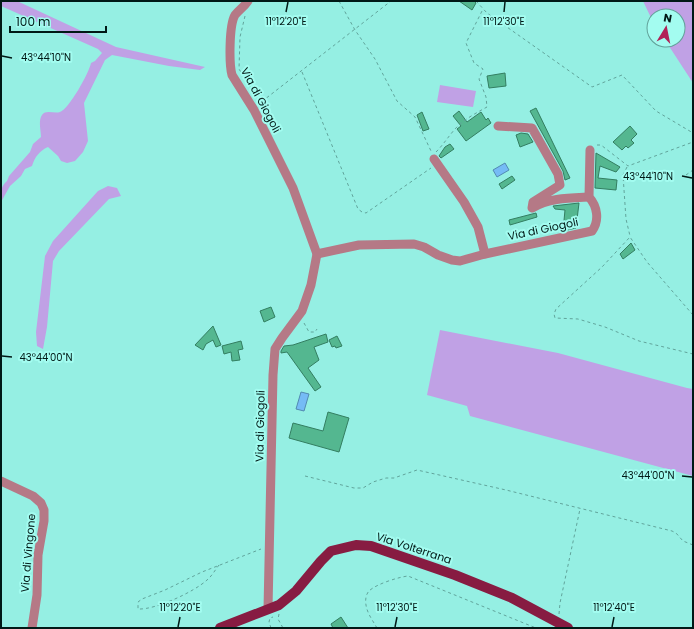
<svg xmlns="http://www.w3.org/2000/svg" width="694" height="629" viewBox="0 0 694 629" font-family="Poppins,sans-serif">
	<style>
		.green { fill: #c0a1e5 }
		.water { fill: #75bbf5; stroke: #528ab2 }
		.building { fill: #54b790; stroke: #337e61 }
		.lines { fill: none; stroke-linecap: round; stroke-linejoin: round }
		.path { stroke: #61a49b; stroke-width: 1; stroke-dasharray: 3 3; stroke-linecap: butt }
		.minor { stroke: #b57986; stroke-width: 9 }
		.major { stroke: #871c42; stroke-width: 10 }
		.ticks { fill: none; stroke: #001916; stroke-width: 1.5 }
		.labels { text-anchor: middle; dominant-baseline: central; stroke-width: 4; stroke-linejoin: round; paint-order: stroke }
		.street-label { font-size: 11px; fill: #001916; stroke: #a3fcf0 }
		.ticks-label { font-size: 10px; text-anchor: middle; fill: #001916; stroke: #a3fcf0; stroke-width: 4; stroke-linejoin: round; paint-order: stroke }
	</style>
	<rect width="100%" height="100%" fill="#95efe3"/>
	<g class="green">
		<path d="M2 1H17L116 47 205 67 200 70 169 66 112 55 105 60 84 103 88 141 83 152 75 161 67 163 61 161 58 156 48 147C39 151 35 157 32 166L25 169 21 176 10 186 1 202C1 192 0 187 7 181L9 176 30 152 33 144 41 137C41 131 38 120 42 115 46 109 54 114 60 112 69 109 89 73 91 63L95 61 102 53 98 49 1 6Z"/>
		<polygon points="643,1 693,1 693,83 665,40 678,40 678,16 654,16 654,24"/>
		<polygon points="440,85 476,91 473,107 437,102"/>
		<polygon points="108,186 117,188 121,196 109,199 59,251 53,261 47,327 43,349 37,346 36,332 45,256 53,241 98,191"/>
		<polygon points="440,330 558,353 687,388 693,389 693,476 470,416 467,406 427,395"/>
	</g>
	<g class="water">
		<polygon points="505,163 509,170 497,177 493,170"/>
		<polygon points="301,392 309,394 304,411 296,409"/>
	</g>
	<g class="building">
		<polygon points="459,1 474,1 476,3 472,10"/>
		<polygon points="505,73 506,86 489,88 487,76"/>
		<polygon points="536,108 570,178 565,180 563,171 530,111"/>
		<polygon points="459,111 467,122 481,112 486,120 488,118 491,123 466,141 457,129 461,126 453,116"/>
		<polygon points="422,112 429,129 423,131 417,115"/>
		<polygon points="630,126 637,134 631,140 634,143 628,148 626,146 622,150 613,142"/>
		<polygon points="521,133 528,134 533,142 520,147 516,135"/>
		<polygon points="450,144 454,149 441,158 439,156 445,147"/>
		<polygon points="596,153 620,167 616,172 600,166 598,178 617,180 616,190 595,188"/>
		<polygon points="512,176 515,180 502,189 499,184"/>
		<polygon points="579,203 576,228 563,231 565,210 555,209 553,206"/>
		<polygon points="536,213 537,217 510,225 509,220"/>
		<polygon points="631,243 635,250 623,259 620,254"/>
		<polygon points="271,307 275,317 264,322 260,311"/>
		<polygon points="213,326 221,345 216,347 213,340 206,344 203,350 195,345"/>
		<polygon points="326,334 328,342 314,347 319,360 308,368 321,387 315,391 287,352 281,353 281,351 284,346 293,345"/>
		<polygon points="337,336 342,346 336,348 335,346 332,347 329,340"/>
		<polygon points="241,341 243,349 238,350 240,360 232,361 231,352 224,354 222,346"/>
		<polygon points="328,412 349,418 339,452 289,438 293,423 323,431"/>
		<polygon points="341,617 348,628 333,628 331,624"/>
	</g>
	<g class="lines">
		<g class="path">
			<polyline points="339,1 355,30 375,59 397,101 415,117 431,151"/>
			<polyline points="476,1 487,13 592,87 622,75 656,111 693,133"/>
			<polyline points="245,16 240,37 239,69 260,103 391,1"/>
			<polyline points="302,72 358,209 362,212 366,213 431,168"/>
			<polyline points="597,145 601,145 628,166 693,142"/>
			<path d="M436 152C443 145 448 137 455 129 463 120 476 113 487 107L486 97 479 79 483 69 474 63 466 43 483 9"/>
			<polyline points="627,167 623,175 626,219 630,236"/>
			<polyline points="686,175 693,170"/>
			<polyline points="693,315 647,262 630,237 602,267 556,309 554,314 555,318 578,319 605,327 639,341 693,354"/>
			<polyline points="304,323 309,332 315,332 317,329"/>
			<polyline points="305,476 354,488 363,488 373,482 386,478 394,478 417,470 506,490 672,531 676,533 683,541 693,545"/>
			<path d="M219 565C215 570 212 576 207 580 194 592 155 610 138 609V602L142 599 165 590 202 572 261 549"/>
			<polyline points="279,614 278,619 283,628"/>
			<polyline points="559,614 560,603 580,509"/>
			<polyline points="271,628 269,622 270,618 273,617"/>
			<path d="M377 628C373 621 367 613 366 605 365 600 366 594 369 591 376 584 399 577 408 576L536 628"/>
		</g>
		<g class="minor">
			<path d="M248 1C244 7 239 10 235 15 229 25 229 64 232 75L254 110 293 188 317 254 311 285 302 311 282 338 275 349 273 375 268 609"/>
			<path d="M498 126 532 128 558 174 560 185 533 202 532 208C549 198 569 198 589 197"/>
			<polyline points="434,159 464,202 478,227 485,254"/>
			<path d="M317 254 359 245 414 244 424 247 438 255 452 260 460 261 485 254 592 231C600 220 597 206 589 197L590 150"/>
			<polyline points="1,481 33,496 41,503 44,510 44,521 38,555 37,595 32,628"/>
		</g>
		<polyline class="major" points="220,628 279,605 296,591 321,561 331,551 356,545 371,546 455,575 512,598 568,628"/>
	</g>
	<path class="ticks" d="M286 12 288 2M504 12 505 2M2 56 12 58M682 176 692 178M2 356 12 357M682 476 692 477M178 627 180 617M395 627 397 617M612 627 614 617"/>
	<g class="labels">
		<g class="street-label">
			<text transform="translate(261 100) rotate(62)">Via di Giogoli</text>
			<text transform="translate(543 229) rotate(-12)">Via di Giogoli</text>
			<text transform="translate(260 426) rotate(-89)">Via di Giogoli</text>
			<text transform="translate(414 548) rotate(18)">Via Volterrana</text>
			<text transform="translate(28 553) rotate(-85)">Via di Vingone</text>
		</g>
	</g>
	<g class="ticks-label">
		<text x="286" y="25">11°12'20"E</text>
		<text x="504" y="25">11°12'30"E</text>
		<text x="46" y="61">43°44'10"N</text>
		<text x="648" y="180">43°44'10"N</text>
		<text x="46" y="361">43°44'00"N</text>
		<text x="648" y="479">43°44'00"N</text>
		<text x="180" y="611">11°12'20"E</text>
		<text x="397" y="611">11°12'30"E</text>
		<text x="614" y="611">11°12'40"E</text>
	</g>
	<rect width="694" height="629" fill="none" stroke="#001916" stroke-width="4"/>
	<g transform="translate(666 28) rotate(10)"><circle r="19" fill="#a3fcf0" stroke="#62a199"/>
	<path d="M0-3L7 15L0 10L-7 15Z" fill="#b12257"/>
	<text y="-6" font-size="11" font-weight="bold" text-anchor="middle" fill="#001916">N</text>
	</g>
	<path d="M10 26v6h96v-6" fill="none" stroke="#001916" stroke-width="2"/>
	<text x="16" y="26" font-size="12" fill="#001916" stroke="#a3fcf0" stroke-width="3" paint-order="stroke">100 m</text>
</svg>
